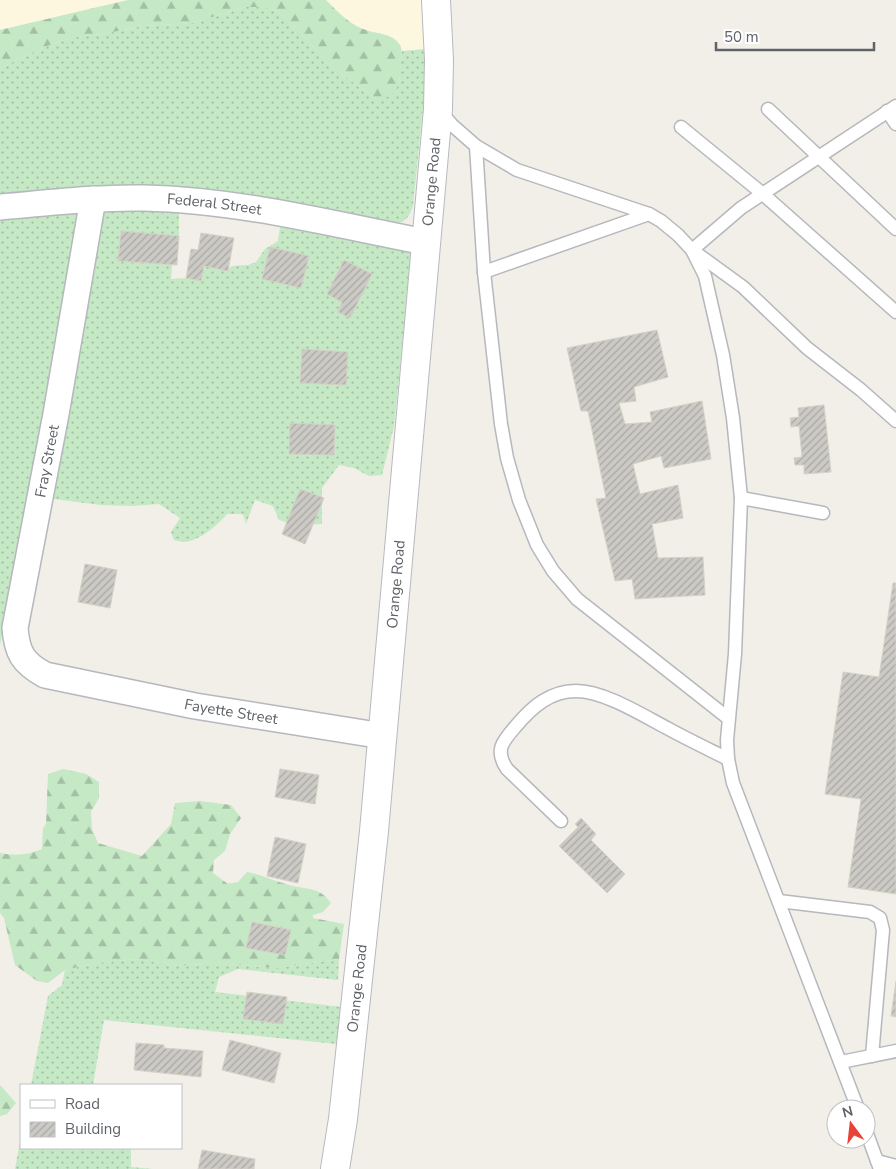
<svg xmlns="http://www.w3.org/2000/svg" width="896" height="1169" viewBox="0 0 896 1169" font-family="'Nunito Sans',sans-serif">
	<style>
		.commercial { fill: #fef7e0 }
		.grass { fill: url(#grass-dots) }
		.forest { fill: url(#forest-firs) }
		.building { fill: url(#building-hatch); stroke: #d6d1c6 }
		.lines { fill: none; stroke-linecap: round; stroke-linejoin: round }
		.service-casing { stroke: #b5b8bc; stroke-width: 15 }
		.minor-casing { stroke: #b5b8bc; stroke-width: 28 }
		.secondary-casing { stroke: #b6babf; stroke-width: 30 }
		.service { stroke: #fff; stroke-width: 12 }
		.minor { stroke: #fff; stroke-width: 25 }
		.secondary { stroke: #fff; stroke-width: 28 }
		.labels { text-anchor: middle; dominant-baseline: central; stroke-width: 4.5; stroke-linejoin: round; paint-order: stroke }
		.street-label { font-size: 15px; fill: #5f6368; stroke: #fff }
	</style>
	<defs>
		<pattern id="grass-dots" width="8" height="8" patternUnits="userSpaceOnUse" patternTransform="scale(1.25)"><rect width="8" height="8" fill="#c5e8c5"/><path d="M2 2h.1M6 6h.1" fill="none" stroke="#a3c0a4" stroke-width="1.8" stroke-linecap="round"/></pattern>
		<pattern id="forest-firs" width="22" height="20" patternUnits="userSpaceOnUse" patternTransform="scale(1.25)"><rect width="22" height="20" fill="#c5e8c5"/><path d="M5 1l3.5 6h-7zM16 11l3.5 6h-7z" fill="#a3c0a4"/></pattern>
		<pattern id="building-hatch" width="6" height="6" patternUnits="userSpaceOnUse" patternTransform="scale(1.25)"><rect width="6" height="6" fill="#cccac5"/><path d="M-1 1l2-2M0 6l6-6M5 7l2-2" fill="none" stroke="#a9a8a4"/></pattern>
	</defs>
	<rect width="100%" height="100%" fill="#f1efe8"/>
	<g class="commercial">
		<polygon points="0,0 128,0 0,30"/>
		<polygon points="296,0 423,0 426,49 341,56"/>
	</g>
	<g class="grass">
		<path d="M246 7H263L279 11 307 39 327 63 376 99 399 83 402 51 426 49 424 98 413 206C408 219 405 223 391 224L178 188 134 186 0 198V68L54 43 74 37 103 34 143 26 192 23Z"/>
		<path d="M179 207V236L121 231 118 261 172 265 171 279 186 278 201 281 204 266 226 270 232 266 248 265 256 262 265 249 278 241 280 227 381 246 412 249 394 426 382 475 369 476 354 468 339 465 322 488V524L297 525 279 520 273 506 255 500 246 524 243 514H227C218 525 201 539 186 542 183 542 177 541 174 540L171 532 180 518 159 504 132 506 101 505 30 496 0 645V217Z"/>
		<polygon points="139,959 177,966 217,963 275,968 339,959 338,980 238,969 219,977 215,992 342,1007 336,1044 104,1020 93,1085 31,1085 48,996 62,985 65,970 95,963"/>
		<polygon points="21,1136 21,1148 131,1148 131,1167 153,1169 15,1169"/>
	</g>
	<g class="forest">
		<path d="M128 0H326C339 13 351 26 369 31 380 34 393 34 400 45 403 50 401 57 401 64 399 83 400 98 376 99L327 63 307 39 279 11 263 7H246L192 23 143 26 103 34 74 37 54 43 0 68V30Z"/>
		<path d="M63 769 86 774 99 782V798L91 812 92 829 98 843 142 856 171 824 175 803 200 801 231 805 241 818 230 834 225 851 214 860 213 873 228 884 238 882 247 872C263 875 274 881 289 885 307 890 319 886 331 903L323 912 313 915V918L344 924 339 959 275 968 217 963 177 966 139 959 95 963 65 970 48 983 37 981 15 965 4 918 0 913V853C16 856 28 855 42 849L43 828 46 824 48 774Z"/>
		<polygon points="0,1085 16,1103 7,1114 0,1116"/>
	</g>
	<g class="building">
		<polygon points="121,231 179,236 177,265 118,261"/>
		<polygon points="201,233 234,238 228,271 204,266 201,281 186,278 191,249 198,250"/>
		<polygon points="270,247 309,256 301,288 262,279"/>
		<polygon points="344,260 372,274 350,318 338,312 342,302 327,294"/>
		<polygon points="657,330 668,377 634,387 636,401 619,403 625,424 652,422 650,412 702,401 711,459 664,468 661,456 633,464 640,494 678,485 683,518 652,524 658,558 703,557 705,595 635,599 632,579 615,581 596,499 606,498 588,411 581,411 567,348"/>
		<polygon points="302,349 348,352 346,385 300,383"/>
		<polygon points="824,405 831,472 804,474 804,465 795,465 794,458 802,457 799,426 791,427 790,418 799,417 798,408"/>
		<polygon points="290,423 335,425 334,455 289,454"/>
		<polygon points="300,489 324,498 305,544 282,534"/>
		<polygon points="85,564 117,570 110,608 78,602"/>
		<polygon points="893,583 896,583 896,894 848,887 861,799 825,794 843,672 879,677"/>
		<polygon points="280,769 319,775 315,804 275,797"/>
		<polygon points="581,818 596,834 591,840 625,874 607,893 559,846 578,827 575,824"/>
		<polygon points="275,837 306,844 298,883 267,876"/>
		<polygon points="252,922 291,930 285,955 246,948"/>
		<polygon points="896,981 896,1017 891,1016"/>
		<polygon points="247,992 287,997 283,1024 243,1019"/>
		<polygon points="230,1040 281,1053 274,1083 222,1070"/>
		<polygon points="136,1043 164,1045 164,1048 203,1051 201,1077 134,1070"/>
		<polygon points="202,1150 255,1159 254,1169 198,1169"/>
	</g>
	<g class="lines">
		<g class="service-casing">
			<g id="service">
				<polyline points="768,109 896,229"/>
				<polyline points="440,111 452,125 476,146 517,170 649,214 661,221 678,235 692,250 743,287 807,348 861,390 896,421"/>
				<polyline points="887,111 896,124"/>
				<polyline points="681,127 763,194 896,312"/>
				<polyline points="476,146 484,272 501,424 507,458 519,500 537,545 553,571 577,599 728,718"/>
				<polyline points="484,272 649,214"/>
				<polyline points="741,498 823,513"/>
				<polyline points="728,759 727,740 735,654 741,498 733,418 723,355 705,276 692,250 741,208 896,106"/>
				<path d="M561 821 507 769C494 750 503 741 516 726 532 707 550 691 576 691 604 691 642 715 667 728 687 739 708 749 728 759L733 783 858 1109"/>
				<polyline points="779,901 870,912 880,918 883,930 872,1056"/>
				<polyline points="841,1062 896,1051"/>
				<polyline points="866,1131 880,1169"/>
				<polyline points="877,1161 896,1166"/>
			</g>
		</g>
		<g class="minor-casing">
			<g id="minor">
				<path id="s1" d="M93 199 56 414 15 628C17 653 23 663 45 675L195 706 383 736"/>
				<path id="s2" d="M0 207C48 203 96 197 144 198 239 200 332 224 425 242"/>
			</g>
		</g>
		<g class="secondary-casing">
			<g id="secondary">
				<path id="s3" d="M335 1169 343 1119 374 831 438 109 439 60 436 0"/>
			</g>
		</g>
		<use href="#service" class="service"/>
		<use href="#minor" class="minor"/>
		<use href="#secondary" class="secondary"/>
	</g>
	<g class="labels">
		<g class="street-label">
			<text stroke="none"><textPath href="#s3" startOffset="992">Orange Road</textPath></text>
			<text stroke="none"><textPath href="#s2" startOffset="215">Federal Street</textPath></text>
			<text transform="translate(47 461) rotate(-79)">Fray Street</text>
			<text stroke="none"><textPath href="#s3" startOffset="588">Orange Road</textPath></text>
			<text stroke="none"><textPath href="#s1" startOffset="685">Fayette Street</textPath></text>
			<text stroke="none"><textPath href="#s3" startOffset="182">Orange Road</textPath></text>
		</g>
	</g>
	<rect x="20" y="1084" width="162" height="65" fill="#ffffff" stroke="#bfc1c3"/>
	<rect x="30" y="1100" width="25" height="8" fill="#ffffff" stroke="#bfc1c3"/>
	<text x="65" y="1109" font-size="15" fill="#5f6368">Road</text>
	<rect x="30" y="1122" width="25" height="15" fill="url(#building-hatch)" stroke="#bfc1c3"/>
	<text x="65" y="1134" font-size="15" fill="#5f6368">Building</text>
	<g transform="translate(851 1124) rotate(345)"><circle r="24" fill="#ffffff" stroke="#bfc1c3"/>
	<path d="M0-4L9 19L0 12L-9 19Z" fill="#ea4335"/>
	<text y="-8" font-size="14" font-weight="bold" text-anchor="middle" fill="#5f6368">N</text>
	</g>
	<path d="M716 42v8h158v-8" fill="none" stroke="#5f6368" stroke-width="2.5"/>
	<text x="724" y="42" font-size="15" fill="#5f6368" stroke="#ffffff" stroke-width="4" paint-order="stroke">50 m</text>
</svg>
